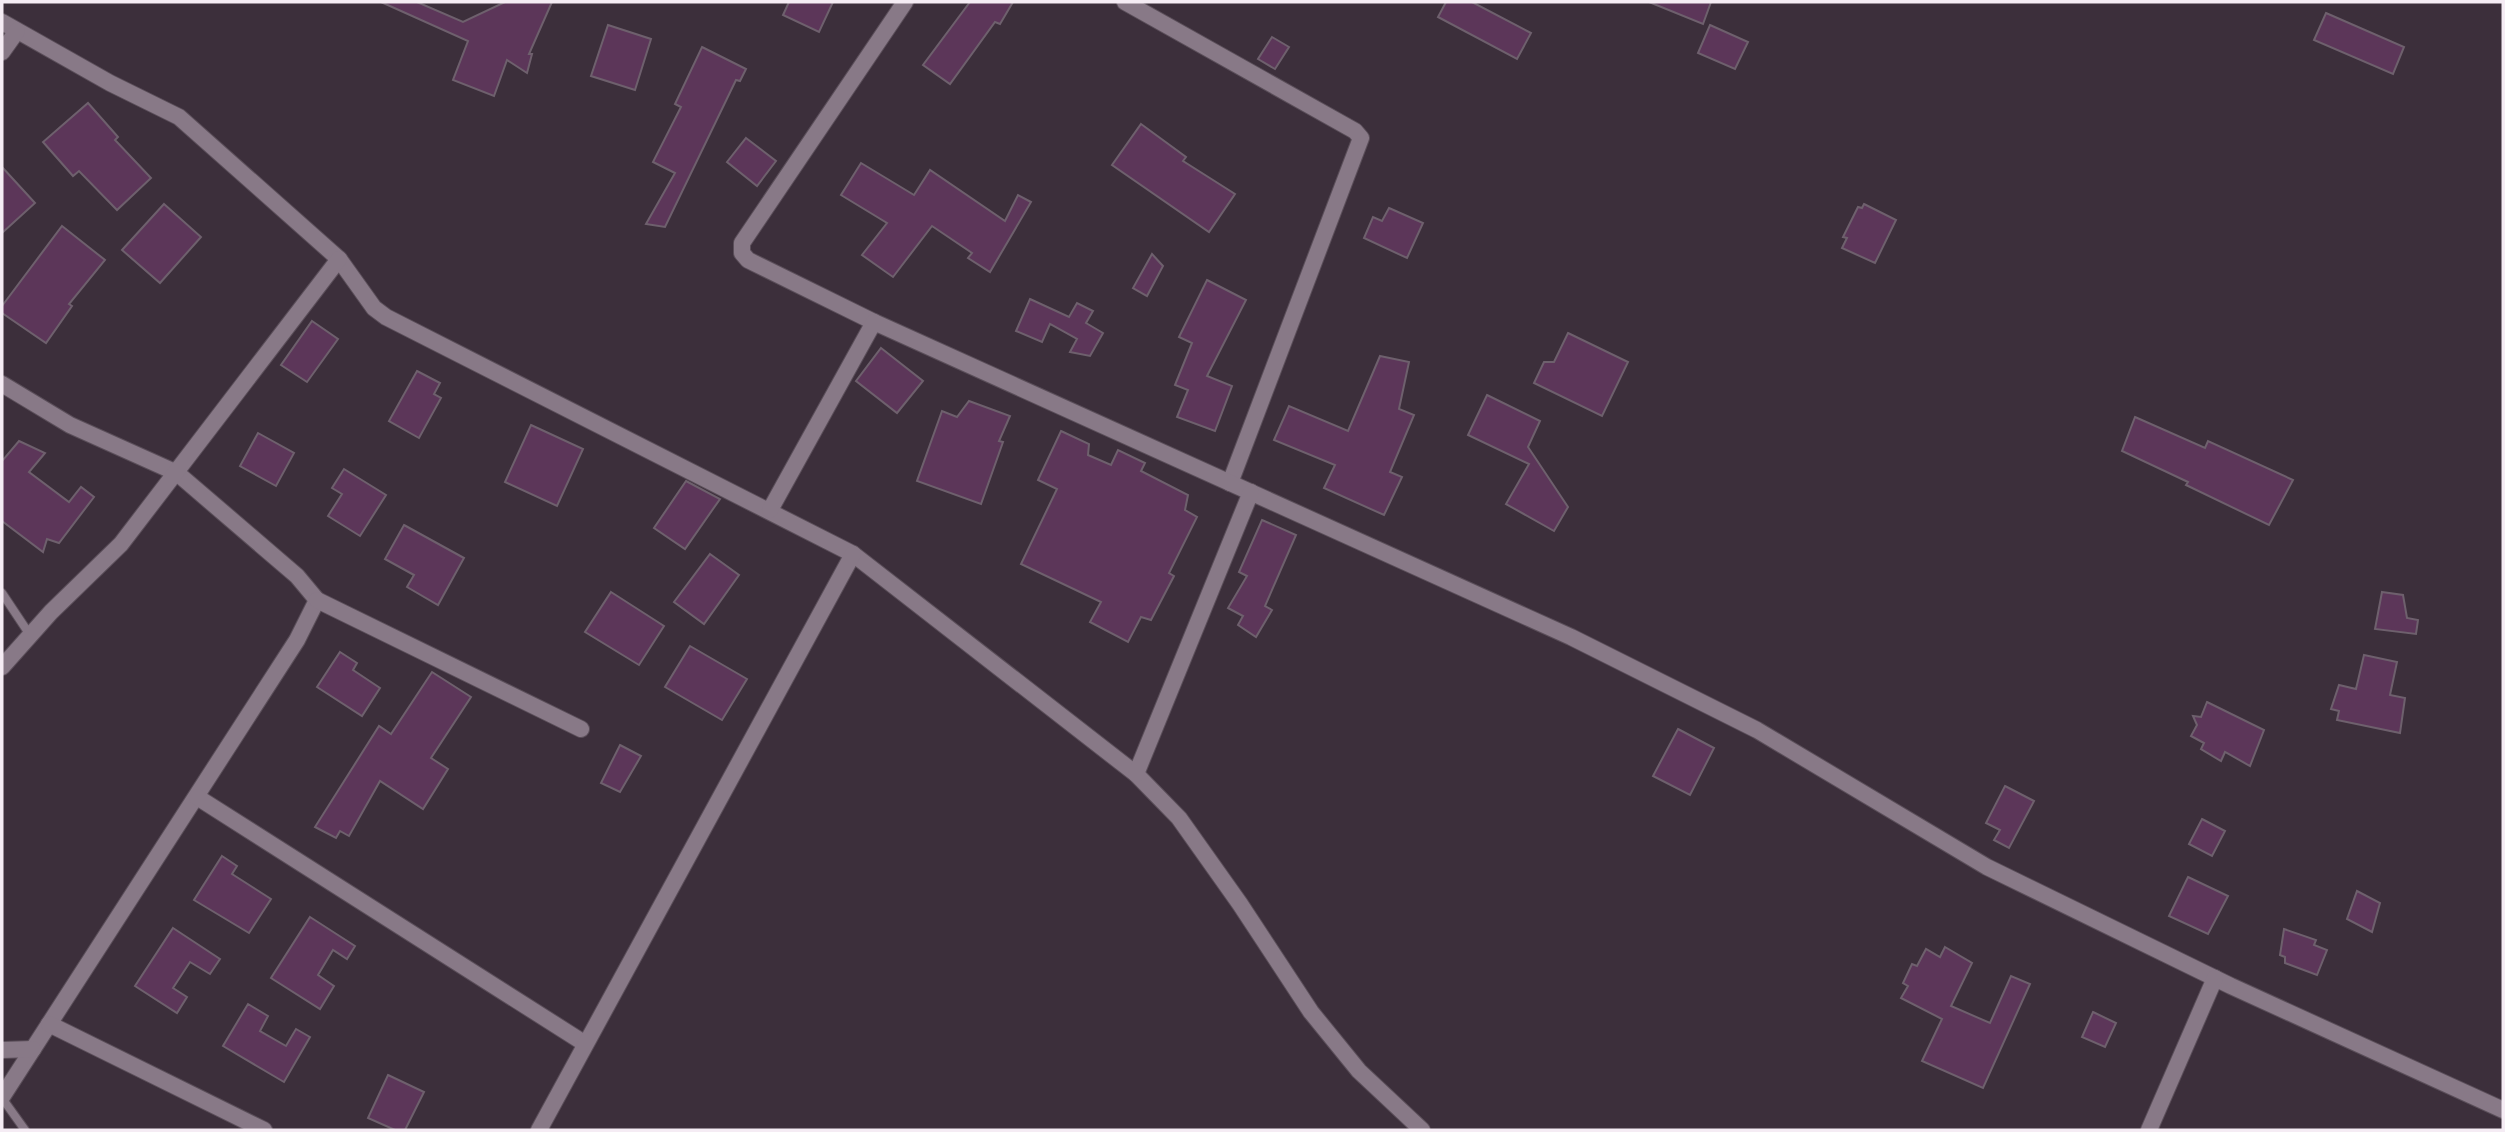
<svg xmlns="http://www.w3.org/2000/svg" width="2505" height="1132" viewBox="0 0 2505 1132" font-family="Poppins,sans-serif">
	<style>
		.building { fill: #5c3659; stroke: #6e606d; stroke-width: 2 }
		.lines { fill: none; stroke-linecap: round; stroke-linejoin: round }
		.service-casing { stroke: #5a4e59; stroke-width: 10 }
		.minor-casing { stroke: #5a4e59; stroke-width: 18 }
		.service { stroke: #887987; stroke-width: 8 }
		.minor { stroke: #887987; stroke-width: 16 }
	</style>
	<rect width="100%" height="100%" fill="#3c2f3b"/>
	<g class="building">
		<polygon points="381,2 417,2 463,22 505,2 552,2 529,54 532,54 527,73 507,60 494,96 453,80 468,41"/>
		<polygon points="789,2 833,2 819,32 783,15"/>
		<polygon points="970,2 1013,2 1000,24 995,22 950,84 923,65"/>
		<polygon points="1446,2 1472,2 1531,33 1517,59 1438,17"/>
		<polygon points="1649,2 1711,2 1703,24"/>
		<polygon points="2326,13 2404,47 2393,74 2314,40"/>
		<polygon points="608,25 651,39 635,90 591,76"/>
		<polygon points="1710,25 1748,42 1735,69 1698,53"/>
		<polygon points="1272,37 1289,47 1275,69 1258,59"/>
		<polygon points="702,47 746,69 740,81 736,80 665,227 646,224 675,173 653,162 681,107 675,104"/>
		<polygon points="88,103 118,137 115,140 151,178 117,210 79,171 73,176 43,142"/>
		<polygon points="1141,124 1186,157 1183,161 1235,194 1209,232 1112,165"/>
		<polygon points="746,138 776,161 757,186 727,162"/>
		<polygon points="861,163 914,195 930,170 1005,221 1018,195 1031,202 990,272 968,258 972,253 932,226 893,277 862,255 887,223 841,195"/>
		<polygon points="2,167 35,203 2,233"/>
		<polygon points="164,204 201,237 160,283 122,250"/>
		<polygon points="1864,204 1896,220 1875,263 1842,248 1847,238 1843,237 1858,207 1862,208"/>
		<polygon points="1389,208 1423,223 1407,258 1364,238 1373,217 1382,221"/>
		<polygon points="62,226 105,260 69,304 72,306 46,343 2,313 2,306"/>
		<polygon points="1152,254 1163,266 1147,296 1133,288"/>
		<polygon points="1207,280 1246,300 1207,376 1232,386 1215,431 1177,417 1188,390 1175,385 1192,343 1179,337"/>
		<polygon points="1030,299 1069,317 1077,303 1093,311 1086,323 1103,333 1090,356 1070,352 1077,339 1050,324 1042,342 1016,331"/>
		<polygon points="312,321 338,339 307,382 281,365"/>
		<polygon points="1568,333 1628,362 1602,416 1534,383 1544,362 1554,362"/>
		<polygon points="881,348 923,381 897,413 856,381"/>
		<polygon points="1380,356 1409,362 1399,409 1414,415 1390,472 1402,477 1384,515 1324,488 1335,465 1274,440 1289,406 1348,431"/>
		<polygon points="417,371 440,383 434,394 441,398 419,438 389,421"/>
		<polygon points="1487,395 1540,421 1528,447 1568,507 1554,531 1506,504 1529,464 1468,435"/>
		<polygon points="969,401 1010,416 999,441 1003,442 981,504 917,481 942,411 957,417"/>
		<polygon points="2135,417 2205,448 2208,441 2293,480 2269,525 2186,485 2188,482 2122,451"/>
		<polygon points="531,425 583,449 557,506 505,482"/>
		<polygon points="1061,431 1089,444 1088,455 1111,465 1118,450 1145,463 1141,471 1188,495 1185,510 1197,517 1169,573 1174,576 1151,620 1141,617 1128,642 1090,622 1101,602 1021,564 1057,489 1038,480"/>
		<polygon points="258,433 294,453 276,486 240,466"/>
		<polygon points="19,441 45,453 29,472 69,502 81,487 94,497 59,543 47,539 43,552 2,521 2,461"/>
		<polygon points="344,469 386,495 360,536 328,516 342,494 332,488"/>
		<polygon points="686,481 720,499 685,549 654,528"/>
		<polygon points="1262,520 1296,535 1265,606 1272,610 1256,637 1238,625 1243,616 1228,608 1247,576 1239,572"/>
		<polygon points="404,525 464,558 438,605 407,587 414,575 385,559"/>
		<polygon points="710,554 739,575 704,624 674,602"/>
		<polygon points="611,592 664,626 639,665 585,632"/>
		<polygon points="2382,592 2403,595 2407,618 2418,620 2416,634 2375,629"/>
		<polygon points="690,646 747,679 722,720 665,687"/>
		<polygon points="340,652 357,663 353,670 380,688 362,716 317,687"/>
		<polygon points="2364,655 2397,662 2390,695 2405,698 2400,733 2337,720 2339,711 2331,709 2339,685 2356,689"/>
		<polygon points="432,672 471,697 431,758 448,769 423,809 380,781 349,836 340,831 336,838 315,827 379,726 391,734"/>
		<polygon points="2207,702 2264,730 2250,766 2225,752 2221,761 2201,749 2204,743 2191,736 2197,725 2193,716 2201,717"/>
		<polygon points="1678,729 1714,748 1690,795 1653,776"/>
		<polygon points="620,745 641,756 620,792 601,783"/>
		<polygon points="2005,786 2034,801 2009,848 1994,840 2000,830 1986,823"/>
		<polygon points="2202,819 2225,831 2212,856 2189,844"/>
		<polygon points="222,856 237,866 232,874 271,899 249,933 194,900"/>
		<polygon points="2188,877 2228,896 2208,934 2169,916"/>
		<polygon points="2357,891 2380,903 2372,932 2347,919"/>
		<polygon points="310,917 355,946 347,959 333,950 318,975 334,986 320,1009 271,978"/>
		<polygon points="173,928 220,959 210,974 190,962 173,988 187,997 177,1013 135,986"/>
		<polygon points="2284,929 2316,940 2314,945 2327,950 2317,975 2285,963 2285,957 2280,955"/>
		<polygon points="1945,947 1972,963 1951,1006 1990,1023 2011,976 2030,984 1983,1088 1922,1061 1942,1019 1901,998 1908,986 1903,983 1912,964 1917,966 1926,949 1940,957"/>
		<polygon points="248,1004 268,1016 260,1031 286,1046 296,1029 310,1037 284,1082 223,1046"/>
		<polygon points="2093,1012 2116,1023 2105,1047 2082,1037"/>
		<polygon points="388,1075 424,1092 405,1130 395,1130 368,1118"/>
	</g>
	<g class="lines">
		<g class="service-casing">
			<g id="service">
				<polyline points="2,593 30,635"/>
				<polyline points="2,1098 25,1130"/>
			</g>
		</g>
		<g class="minor-casing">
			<g id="minor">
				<polyline points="1125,2 1355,131 1361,138 1230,483"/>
				<polyline points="2,22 110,83 179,117 339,259 374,308 386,317 853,554 1136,774 1179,818 1240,904 1311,1012 1359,1071 1422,1130"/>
				<polyline points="2,52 17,31"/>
				<polyline points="874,322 748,260 742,253 742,243 905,2"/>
				<polyline points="2,384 70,425 177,473 297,576 317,600 297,640 2,1097"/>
				<polyline points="770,510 874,322 1571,637 1757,730 1987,867 2231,986 2503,1110"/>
				<polyline points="317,600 581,729"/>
				<polyline points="2,667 51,612 121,544 339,259"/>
				<polyline points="1136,774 1251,492"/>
				<polyline points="197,797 584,1043"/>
				<polyline points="49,1024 264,1130"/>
				<polyline points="2,1050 33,1049"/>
				<polyline points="539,1130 853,554"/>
				<polyline points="2149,1130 2215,978"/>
			</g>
		</g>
		<use href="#service" class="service"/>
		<use href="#minor" class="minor"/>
	</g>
	<rect width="2505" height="1132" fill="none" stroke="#f5ecf4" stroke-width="7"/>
</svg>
